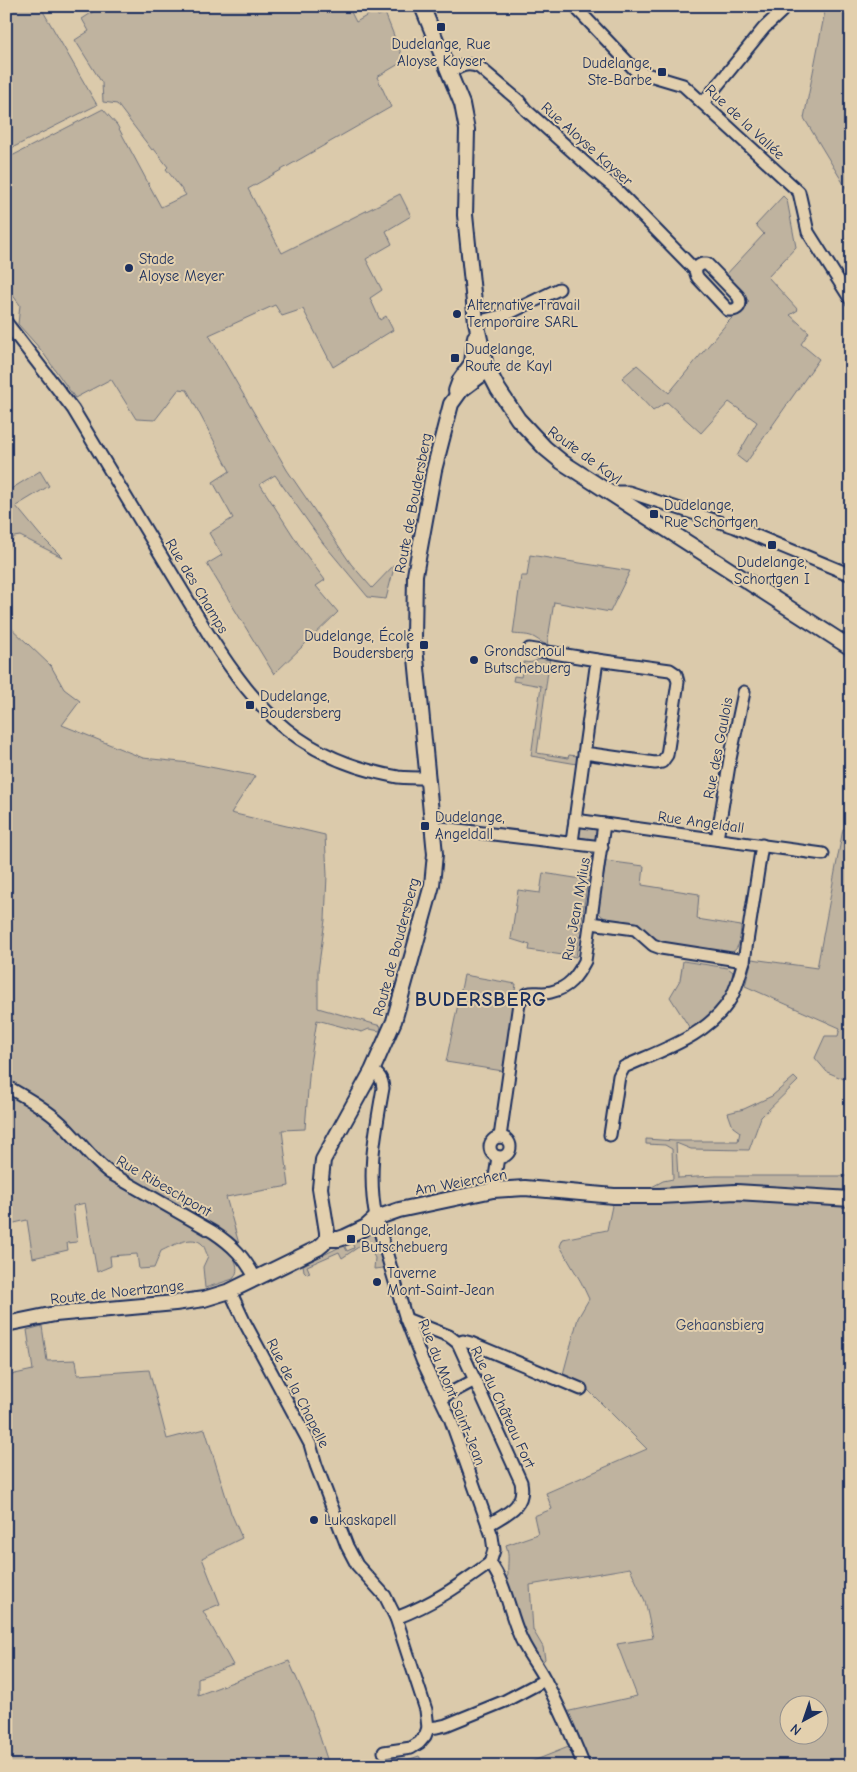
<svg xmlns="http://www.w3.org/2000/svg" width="857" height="1772" viewBox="0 0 857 1772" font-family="'Comic Neue',sans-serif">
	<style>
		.green { fill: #bfb39f; stroke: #6d717e; fill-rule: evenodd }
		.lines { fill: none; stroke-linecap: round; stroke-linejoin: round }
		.minor-casing { stroke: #1b2f5e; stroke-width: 15 }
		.major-casing { stroke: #1b2f5e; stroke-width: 18 }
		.minor { stroke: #e3d0ae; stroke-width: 11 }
		.major { stroke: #e3d0ae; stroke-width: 14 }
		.poi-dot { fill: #1b2f5e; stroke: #e3d0ae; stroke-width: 2 }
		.labels { text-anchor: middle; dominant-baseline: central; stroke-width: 4; stroke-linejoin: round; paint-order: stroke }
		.poi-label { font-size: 15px; fill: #1b2f5e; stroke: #e3d0ae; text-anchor: start }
		.street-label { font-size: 15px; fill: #1b2f5e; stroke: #e3d0ae }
		.park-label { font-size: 15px; fill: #2b3c64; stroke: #e3d0ae }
		.district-label { font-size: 20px; font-weight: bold; letter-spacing: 1px; fill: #1b2f5e; stroke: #e3d0ae }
	</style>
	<rect width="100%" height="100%" fill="#dbcaab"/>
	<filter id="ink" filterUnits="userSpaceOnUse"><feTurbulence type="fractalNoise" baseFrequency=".02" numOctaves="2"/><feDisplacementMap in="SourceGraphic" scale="10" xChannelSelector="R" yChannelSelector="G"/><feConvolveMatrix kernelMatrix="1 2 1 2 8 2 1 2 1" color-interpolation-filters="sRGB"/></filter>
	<g filter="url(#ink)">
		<g class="green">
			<polygon points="6,6 40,6 97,105 6,151"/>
			<polygon points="102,6 348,6 356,22 375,11 378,16 385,13 404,61 377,77 391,107 248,189 282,253 400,194 411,216 386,231 392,244 366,259 382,290 370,298 380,320 386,316 393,330 333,367 303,309 282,316 275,305 209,335 287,470 351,564 372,588 395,564 386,599 368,597 323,543 275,475 260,484 301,548 325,580 316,586 338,612 274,674 207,564 222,555 209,533 233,518 213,482 230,471 187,390 179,389 155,420 136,419 111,379 75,398 41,350 18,324 20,305 6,286 6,159 103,109 117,125 161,207 186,195 166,169 168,167 154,149 152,150 117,104 103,102 102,83 75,40 89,31 82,19"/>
			<polygon points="826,6 851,6 851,196 804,118"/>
			<polygon points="783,196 787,200 796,247 768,277 798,310 790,315 809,332 801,344 819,359 746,463 737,456 757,422 729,402 701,433 667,402 653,411 622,378 637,365 669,393 727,323 749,301 723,278 764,234 756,225"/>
			<polygon points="40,471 49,486 16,506 40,535 62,557 20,536 14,537 6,553 6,492"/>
			<path d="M530 555 630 571 610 612 554 602 547 645C542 643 540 641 535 638 529 634 520 635 513 634L521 576H527Z"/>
			<path d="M6 623 51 666 64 689 80 701 62 725 143 758 190 763 255 776 231 813 325 835 327 875 325 920 318 971V1008L381 1026 380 1031 369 1029 362 1032 317 1020 310 1064 305 1129 282 1130 289 1186 226 1197 239 1244 227 1246C233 1256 242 1268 233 1279L205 1288 203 1267 208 1256C206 1253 205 1248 203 1245 193 1233 172 1246 161 1251L154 1268 139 1269 137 1254 110 1256 111 1266 97 1272 85 1203 73 1206 77 1242 67 1243 68 1250 33 1258 27 1220 6 1225Z"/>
			<path d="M544 656H550L537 753 568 758 569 755 577 756V764L531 756 541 686 513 681 514 676 521 677 524 662C534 664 536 660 544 656Z"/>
			<polygon points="582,827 595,828 598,832 598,837 594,840 579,837 578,829"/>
			<polygon points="843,829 851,831 851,1082 827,1072 815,1058 825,1036 838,1036 840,1028 745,986 752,959 817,968"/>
			<path d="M606 861 644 866 642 885 699 894 697 919 741 926C740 935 741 948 731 953L664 943C653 939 645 926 634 923 622 920 605 924 598 911Z"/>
			<polygon points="543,873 588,880 576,957 529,950 530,945 511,939 518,890 540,893"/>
			<path d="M683 961 728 968 733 972C730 998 710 1015 691 1030L670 997 680 980Z"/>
			<polygon points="464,975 516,984 503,1071 446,1062"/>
			<path d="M794 1077 798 1081 761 1117 749 1150 691 1149 676 1143 678 1178 716 1176H851V1766H581L561 1713 637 1696 617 1644 653 1638 645 1601 630 1568 530 1585 533 1630 543 1647 545 1659 538 1667 502 1584 508 1575C507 1564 510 1556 506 1545L538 1534 534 1516 552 1509 546 1493 647 1449 585 1387 562 1378 578 1318 589 1299 581 1282 560 1246 563 1239 607 1230 614 1196 633 1197 663 1181 673 1179 672 1149 665 1145 646 1144V1139L675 1141H738L740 1132 733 1127 728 1113 744 1109 772 1096ZM790 1704H820V1734H790Z"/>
			<polygon points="374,1232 384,1268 374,1269 375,1258 366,1242 342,1258 339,1252 307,1266 310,1273 307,1274 304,1271 303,1265 344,1245 347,1251 354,1248 352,1242"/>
			<polygon points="42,1326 47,1361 76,1360 78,1375 149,1370 167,1439 205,1429 231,1513 242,1538 202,1558 220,1604 203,1611 233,1665 198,1678 198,1695 289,1661 312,1713 329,1765 6,1766 6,1376 33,1370 27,1330"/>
			<polygon points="466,1346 491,1355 470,1364"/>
			<polygon points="571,1746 578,1766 521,1766"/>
			<polygon points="419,1756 425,1766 408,1766 407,1760"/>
			<polygon points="385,1757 386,1766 352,1766"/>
		</g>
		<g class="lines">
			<g class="minor-casing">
				<g id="minor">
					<polyline points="577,6 579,11 636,71 683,85 799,192 808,232 851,300"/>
					<path d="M450 72C460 66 467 62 479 67L519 101 526 110 593 170 615 188 695 270"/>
					<polyline points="703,103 764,28 781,12 782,6"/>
					<path d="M702 264H707L710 267 738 296C743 305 738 311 728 310L698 278C694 272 695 267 702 264Z"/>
					<path d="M6 322 73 409 209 635C259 714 303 760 398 777 408 778 418 778 428 778"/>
					<polyline points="476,322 505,315 559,289"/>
					<polyline points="608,492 629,492 735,527 851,575"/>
					<polyline points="529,649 597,660"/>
					<polyline points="575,820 823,854"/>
					<polyline points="433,827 602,847"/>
					<polyline points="717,839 730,759 744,692"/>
					<polyline points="572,842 597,660 670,670 676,674 678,682 667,755 662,762 655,763 584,753"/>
					<polyline points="591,923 635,929 653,945 661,948 744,961"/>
					<path d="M372 1071C380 1075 382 1079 383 1088 375 1134 367 1172 376 1218L406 1319 422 1360 450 1418 492 1536 494 1550 490 1563"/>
					<path d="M6 1086C25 1097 45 1108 61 1123 78 1139 91 1159 110 1173L213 1232C234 1246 244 1257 256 1279"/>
					<path d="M610 1135 619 1076 624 1067C661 1050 709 1036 731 998 737 987 740 974 744 961L762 845"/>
					<path d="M500 1137 519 1003C529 986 536 996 551 992 569 988 577 976 585 961L604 824"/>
					<circle cx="500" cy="1147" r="10"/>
					<polyline points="493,1190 498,1157"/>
					<polyline points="230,1291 244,1321 310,1444 316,1465 347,1546 357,1565 385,1596 396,1618 426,1710 428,1728 425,1736 419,1743 411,1748 384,1752"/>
					<polyline points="406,1319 449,1336 458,1343 463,1341 471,1343 581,1389"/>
					<path d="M458 1343 521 1482C526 1507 507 1513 488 1525"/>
					<polyline points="441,1398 475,1380"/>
					<path d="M490 1563C506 1584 509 1611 519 1634 525 1650 536 1663 544 1678 559 1706 572 1736 584 1766"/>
					<path d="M396 1618C433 1604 458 1586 490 1563"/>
					<polyline points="428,1728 437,1727 446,1725 505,1701 545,1680"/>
				</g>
			</g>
			<g class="major-casing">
				<g id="major">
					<polyline points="422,6 462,104 467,130 465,215 476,322 486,366 498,389 518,419 545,448 562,462 851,648"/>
					<polyline points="456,391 460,380 472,363 475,337"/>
					<polyline points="327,1239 327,1232 320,1188 323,1160 372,1071 394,1021 432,885 435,854 414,637 415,575 434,470 451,404 461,390 481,375 486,366"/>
					<polyline points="327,1239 339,1239 345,1237 366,1227 376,1218 399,1210 493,1190 525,1188 614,1196 660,1196 736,1192 851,1199"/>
					<polyline points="6,1324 55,1314 175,1303 204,1299 230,1291 318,1248 323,1244 327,1239"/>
				</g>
			</g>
			<use href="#minor" class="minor"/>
			<use href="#major" class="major"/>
		</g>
	</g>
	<g class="poi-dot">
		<rect x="436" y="22" width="10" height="10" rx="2.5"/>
		<rect x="657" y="67" width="10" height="10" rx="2.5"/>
		<circle cx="129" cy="268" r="5"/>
		<circle cx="457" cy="314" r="5"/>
		<rect x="450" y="353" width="10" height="10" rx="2.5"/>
		<rect x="649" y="509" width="10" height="10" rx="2.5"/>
		<rect x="767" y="540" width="10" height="10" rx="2.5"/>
		<rect x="419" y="640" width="10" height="10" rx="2.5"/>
		<circle cx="474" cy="660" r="5"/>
		<rect x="245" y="700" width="10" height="10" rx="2.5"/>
		<rect x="420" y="821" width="10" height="10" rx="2.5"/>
		<rect x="346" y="1234" width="10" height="10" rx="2.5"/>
		<circle cx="377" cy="1282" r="5"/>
		<circle cx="314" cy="1520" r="5"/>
	</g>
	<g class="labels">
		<g class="poi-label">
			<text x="441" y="44" text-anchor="middle">Dudelange, Rue<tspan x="441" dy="17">Aloyse Kayser</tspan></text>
			<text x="652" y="63" text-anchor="end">Dudelange,<tspan x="652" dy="17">Ste-Barbe</tspan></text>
			<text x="139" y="259">Stade<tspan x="139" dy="17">Aloyse Meyer</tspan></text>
			<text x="467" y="305">Alternative Travail<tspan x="467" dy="17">Temporaire SARL</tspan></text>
			<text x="465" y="349">Dudelange,<tspan x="465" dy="17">Route de Kayl</tspan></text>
			<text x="664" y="505">Dudelange,<tspan x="664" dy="17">Rue Schortgen</tspan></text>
			<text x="772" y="562" text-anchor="middle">Dudelange,<tspan x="772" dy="17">Schortgen I</tspan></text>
			<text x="414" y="636" text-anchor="end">Dudelange, École<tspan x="414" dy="17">Boudersberg</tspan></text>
			<text x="484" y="651">Grondschoul<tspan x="484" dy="17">Butschebuerg</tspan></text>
			<text x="260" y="696">Dudelange,<tspan x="260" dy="17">Boudersberg</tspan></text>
			<text x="435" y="817">Dudelange,<tspan x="435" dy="17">Angeldall</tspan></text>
			<text x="361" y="1230">Dudelange,<tspan x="361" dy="17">Butschebuerg</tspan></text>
			<text x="387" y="1273">Taverne<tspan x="387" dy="17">Mont-Saint-Jean</tspan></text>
			<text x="324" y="1520">Lukaskapell</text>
		</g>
		<g class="street-label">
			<text transform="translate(745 122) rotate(43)">Rue de la Vallée</text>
			<text transform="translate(587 144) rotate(42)">Rue Aloyse Kayser</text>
			<text transform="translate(585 455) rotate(36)">Route de Kayl</text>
			<text transform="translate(413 503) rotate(-79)">Route de Boudersberg</text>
			<text transform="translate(197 586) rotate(59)">Rue des Champs</text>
			<text transform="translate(718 748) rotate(-79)">Rue des Gaulois</text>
			<text transform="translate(701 822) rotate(8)">Rue Angeldall</text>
			<text transform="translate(576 909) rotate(-80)">Rue Jean Mylius</text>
			<text transform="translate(396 947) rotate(-75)">Route de Boudersberg</text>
			<text transform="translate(461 1182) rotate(-10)">Am Weierchen</text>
			<text transform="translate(164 1186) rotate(30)">Rue Ribeschpont</text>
			<text transform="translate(117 1292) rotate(-6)">Route de Noertzange</text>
			<text transform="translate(452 1392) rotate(68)">Rue du Mont Saint-Jean</text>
			<text transform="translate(298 1393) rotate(63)">Rue de la Chapelle</text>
			<text transform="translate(503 1407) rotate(65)">Rue du Château Fort</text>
		</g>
		<g class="park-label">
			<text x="720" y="1325">Gehaansbierg</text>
		</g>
		<g class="district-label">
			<text x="481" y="999">BUDERSBERG</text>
		</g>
	</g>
	<rect width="857" height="1772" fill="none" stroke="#e3d0ae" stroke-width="25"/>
	<rect x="12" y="12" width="832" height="1747" fill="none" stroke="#1b2f5e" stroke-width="2" filter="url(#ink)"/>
	<g transform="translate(804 1720) rotate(220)"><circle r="24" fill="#e3d0ae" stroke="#93908e"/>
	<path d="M0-4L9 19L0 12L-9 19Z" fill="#1b2f5e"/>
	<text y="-8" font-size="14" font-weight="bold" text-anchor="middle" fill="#1b2f5e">N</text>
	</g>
</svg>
